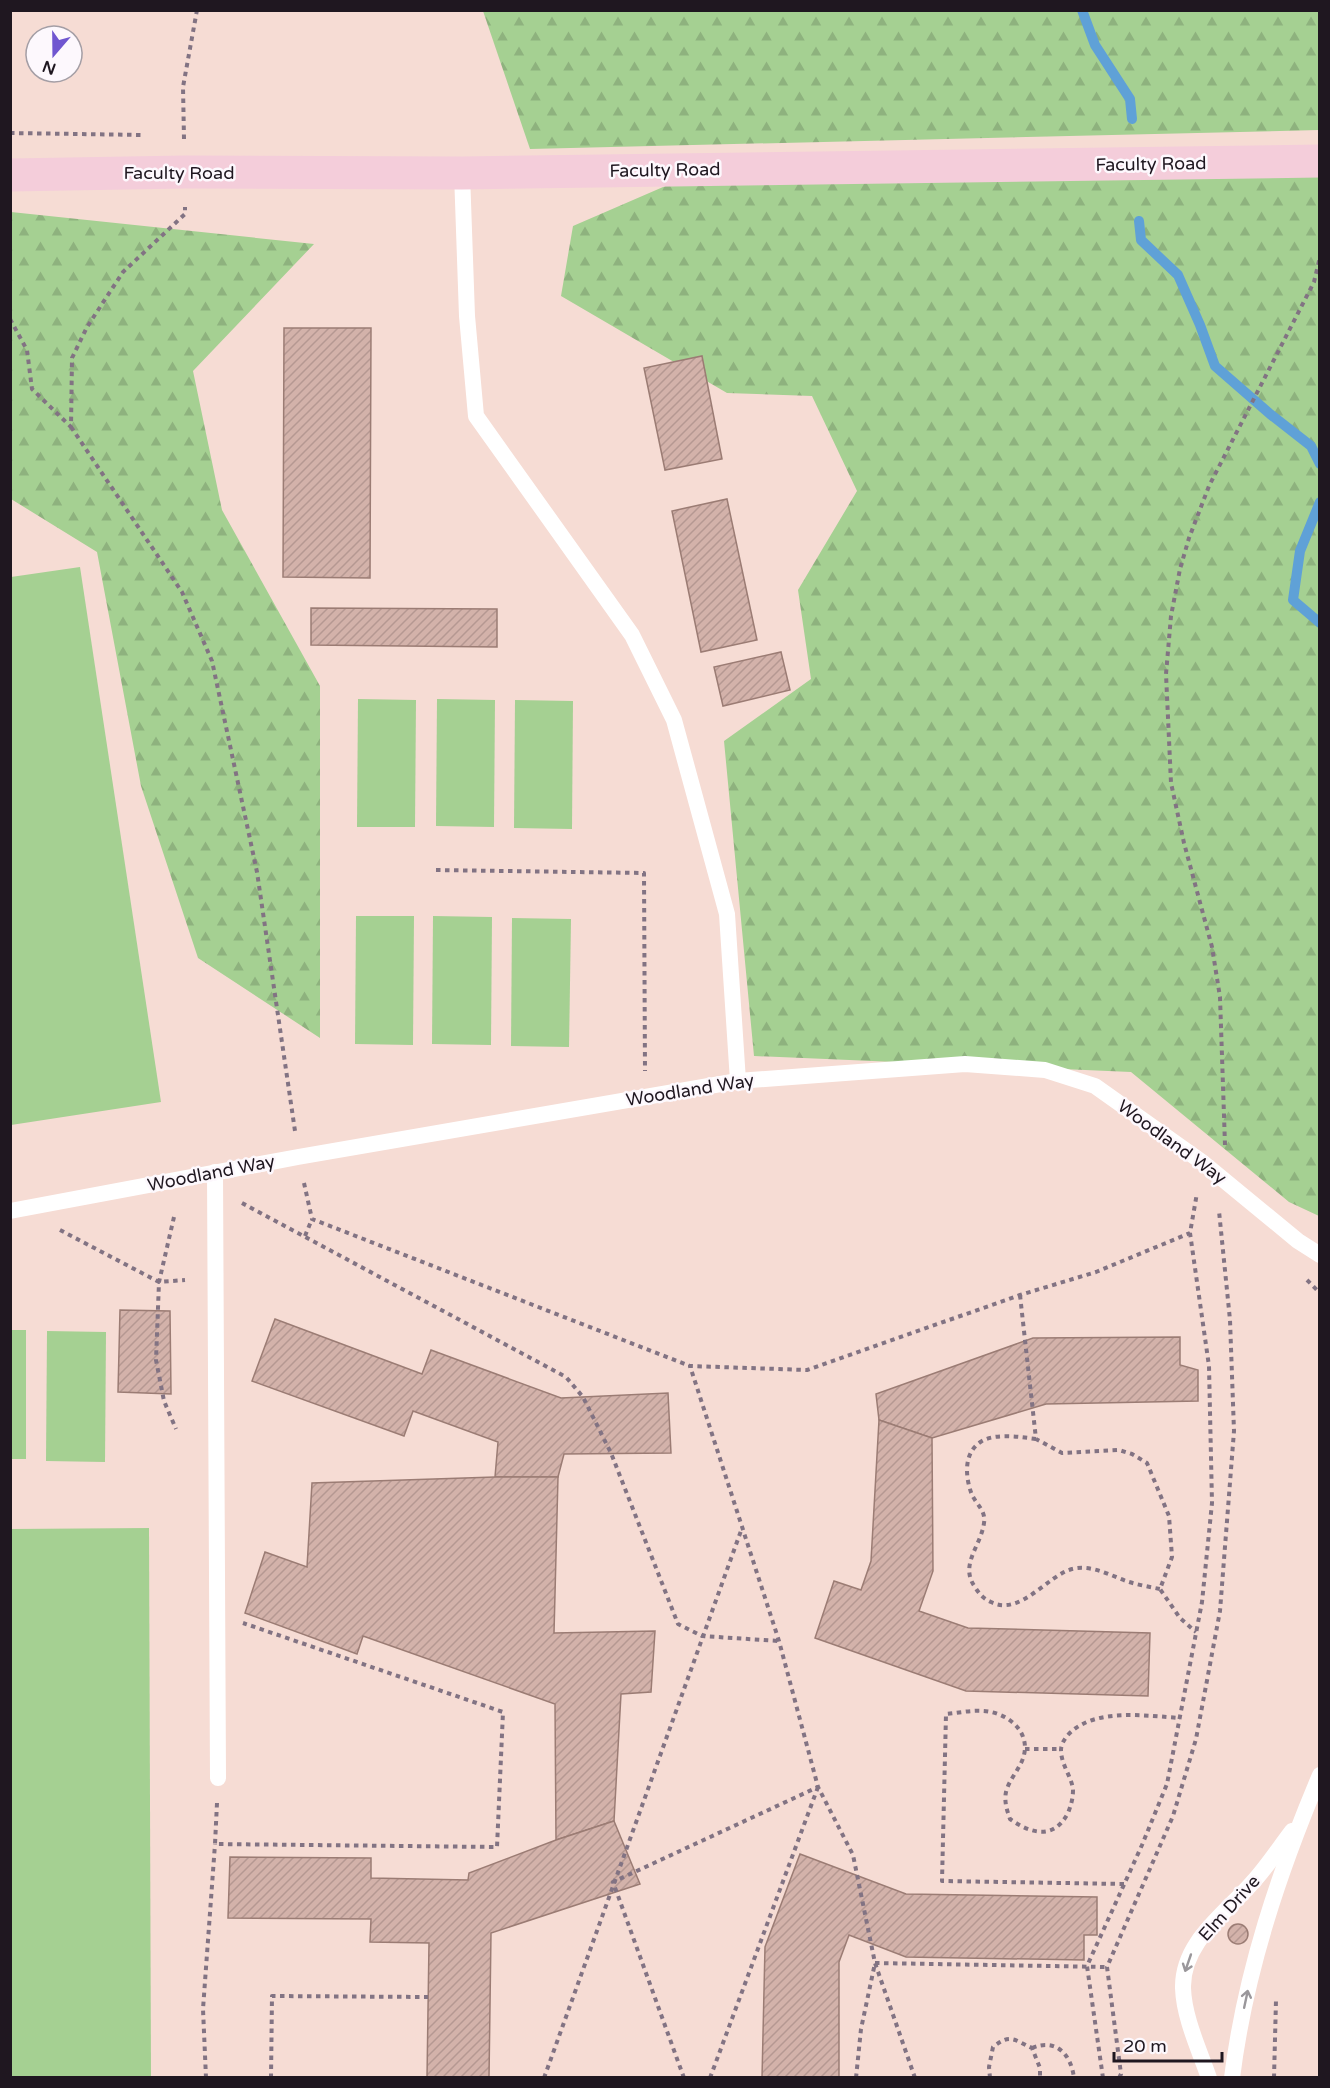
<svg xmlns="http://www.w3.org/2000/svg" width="1330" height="2088" viewBox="0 0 1330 2088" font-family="'Varela Round',sans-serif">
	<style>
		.education { fill: #f6dcd4; fill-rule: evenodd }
		.forest { fill: url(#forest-firs) }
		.pitch { fill: #a5d092 }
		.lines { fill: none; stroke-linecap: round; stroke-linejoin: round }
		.stream { stroke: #5fa1d7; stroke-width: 10 }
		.building { fill: url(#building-hatch); stroke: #9b7c74; stroke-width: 1.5 }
		.path { stroke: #827383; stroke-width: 4; stroke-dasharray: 4.5 4.5; stroke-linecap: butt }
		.lane { stroke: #fff; stroke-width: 16 }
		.secondary { stroke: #f4cdda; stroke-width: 33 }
		.oneway { stroke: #9a979b }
		.labels { text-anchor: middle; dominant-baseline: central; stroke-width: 5; stroke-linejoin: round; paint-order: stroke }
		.street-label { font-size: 18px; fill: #1f1720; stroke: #fdf8fd }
	</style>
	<defs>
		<pattern id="forest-firs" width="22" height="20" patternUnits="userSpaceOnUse" patternTransform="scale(1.5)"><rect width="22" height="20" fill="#a5d092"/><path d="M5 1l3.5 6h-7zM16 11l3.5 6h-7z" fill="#8eb27e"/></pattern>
		<pattern id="building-hatch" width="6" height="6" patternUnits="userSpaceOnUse" patternTransform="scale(1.5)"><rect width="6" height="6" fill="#d3b2aa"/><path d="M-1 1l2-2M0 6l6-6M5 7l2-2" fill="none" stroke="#b59892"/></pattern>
	</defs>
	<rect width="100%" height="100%" fill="#fae4fd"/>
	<path class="education" d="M11 11H1319V2077L11 2078ZM36 36H72V72H36Z"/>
	<g class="forest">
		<polygon points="483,11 1319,11 1319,130 530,149"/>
		<polygon points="1319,171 1319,1216 1289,1202 1131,1072 754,1056 724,741 811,679 798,590 857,491 812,396 727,393 561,296 573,226 670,184"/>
		<polygon points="11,212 314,244 193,371 222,510 320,686 320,1038 198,958 141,786 97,552 11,499"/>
	</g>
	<g class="pitch">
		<polygon points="80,567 161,1102 11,1125 11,577"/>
		<polygon points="358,699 416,700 415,827 357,827"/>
		<polygon points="437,699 495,700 494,827 436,826"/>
		<polygon points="515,700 573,701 572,829 514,828"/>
		<polygon points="356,916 414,916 413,1045 355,1044"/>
		<polygon points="433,916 492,917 491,1045 432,1044"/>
		<polygon points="512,918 571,919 569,1047 511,1046"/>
		<rect x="11" y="1330" width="15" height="129"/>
		<polygon points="47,1331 106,1332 105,1462 46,1461"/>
		<polygon points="149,1528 151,2077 11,2077 11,1529"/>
	</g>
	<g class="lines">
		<g class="stream">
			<polyline points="1082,10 1095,45 1130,99 1132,119"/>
			<polyline points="1139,221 1141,240 1178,275 1200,325 1215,366 1270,414 1311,446 1320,464"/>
			<polyline points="1320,502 1300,551 1293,600 1320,623"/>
		</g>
	</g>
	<g class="building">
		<polygon points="284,328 371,328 370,578 283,577"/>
		<polygon points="702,356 722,459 665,470 644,368"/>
		<polygon points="727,499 757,640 701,652 672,511"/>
		<polygon points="311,608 497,609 497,647 311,645"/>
		<polygon points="781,652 790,690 723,706 714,667"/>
		<polygon points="120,1310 170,1311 171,1394 118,1392"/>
		<polygon points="275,1319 422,1374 431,1350 561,1398 668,1393 671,1453 564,1454 558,1477 495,1477 498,1442 413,1411 404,1436 252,1381"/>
		<polygon points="1180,1337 1180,1365 1198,1370 1198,1401 1046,1404 932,1438 879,1420 876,1394 1033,1338"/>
		<polygon points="879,1420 932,1438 933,1571 919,1611 968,1628 1150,1633 1148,1696 966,1691 815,1638 834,1581 861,1590 871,1561"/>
		<polygon points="495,1477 558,1477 554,1633 655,1631 651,1692 621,1694 614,1821 556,1840 555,1704 363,1636 357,1654 245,1613 265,1552 307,1567 312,1483"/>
		<polygon points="614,1821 640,1884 491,1933 489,2078 427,2078 429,1943 370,1942 371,1919 228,1918 230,1857 371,1858 371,1878 468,1880 469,1873 556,1840"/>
		<polygon points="800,1854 906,1894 1097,1897 1097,1935 1084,1935 1084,1960 906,1957 849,1935 839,1962 839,2078 762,2078 765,1947"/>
		<circle cx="1238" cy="1934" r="10"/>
	</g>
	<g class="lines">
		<g class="path">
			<polyline points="10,133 144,135"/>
			<polyline points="184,139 183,87 197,10"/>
			<polyline points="10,319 27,350 32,389 71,427 72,358 87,327 123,272 185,214 185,207"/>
			<polyline points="71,427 182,592 212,661 257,872 295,1131"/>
			<polyline points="436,870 644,873 645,1071"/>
			<polyline points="1225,1145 1220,997 1212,947 1184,843 1171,783 1166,674 1171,616 1180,569 1189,538 1209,486 1314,282 1320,257"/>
			<polyline points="304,1183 312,1219 690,1366"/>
			<polyline points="242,1203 566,1377 583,1397 611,1453 678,1624 702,1636 779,1641"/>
			<polyline points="174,1217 159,1282 156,1360 164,1401 176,1429"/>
			<polyline points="60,1230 159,1282 185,1280"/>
			<polyline points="305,1236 312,1219"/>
			<polyline points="1307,1280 1320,1293"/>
			<polyline points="1020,1295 1036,1439 1062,1453 1119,1450 1132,1454 1147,1463 1169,1516 1172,1557 1160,1589 1180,1618 1196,1632"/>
			<path d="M1036 1439C1021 1437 996 1433 982 1441 963 1452 965 1477 972 1495 977 1505 986 1511 984 1523 981 1546 959 1565 975 1587 979 1594 984 1599 991 1602 1020 1617 1048 1575 1072 1569 1092 1564 1111 1576 1129 1582 1139 1585 1150 1587 1160 1589"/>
			<polyline points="1025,1749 1061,1749"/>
			<polyline points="217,1803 215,1844 497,1847 503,1712 243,1623"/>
			<path d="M1124 1884 942 1881 946 1714C958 1713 971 1710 983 1711 1006 1712 1030 1730 1024 1755 1021 1768 1009 1779 1006 1792 1004 1801 1007 1811 1010 1819 1031 1834 1054 1840 1068 1813 1071 1805 1073 1799 1073 1790 1072 1777 1061 1765 1061 1750 1061 1743 1067 1735 1072 1731 1099 1708 1148 1716 1180 1718"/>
			<polyline points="875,1963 1107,1967"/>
			<path d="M1032 2048C1056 2038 1071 2054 1074 2078"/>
			<polyline points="206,2078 203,2009 215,1844"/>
			<polyline points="271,2078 272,1996 428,1997"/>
			<polyline points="544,2078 742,1528"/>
			<polyline points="684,2078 613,1882 818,1787"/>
			<polyline points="710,2078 818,1787"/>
			<polyline points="856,2078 861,2029 875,1963"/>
			<polyline points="915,2078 875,1963 853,1855 818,1787 779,1641 690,1366 807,1370 1020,1295 1096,1272 1190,1233"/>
			<path d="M990 2078 989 2067 993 2047C1011 2033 1014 2040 1032 2048L1040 2068V2078"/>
			<polyline points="1103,2078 1087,1966 1142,1845 1167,1784 1202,1602 1212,1503 1209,1366 1190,1233 1197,1193"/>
			<polyline points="1119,2078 1121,2074 1107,1967 1173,1816 1196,1739 1220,1611 1234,1431 1230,1320 1219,1211"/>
			<polyline points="1274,2078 1276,2000"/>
		</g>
		<g class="lane">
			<polyline points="462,173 467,316 476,416 632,635 674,720 727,914 738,1081"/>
			<polyline points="215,1172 218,1778"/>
			<polyline points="10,1211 298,1157 738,1081 965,1064 1045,1070 1095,1086 1202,1162 1298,1241 1320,1255"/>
			<path d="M1209 2078C1199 2049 1184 2018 1183 1988 1182 1942 1225 1914 1252 1883 1267 1867 1279 1848 1292 1831"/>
			<path d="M1232 2078C1245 1973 1279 1872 1320 1775"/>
		</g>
		<polyline class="secondary" points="10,175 185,172 462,173 1320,161"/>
	</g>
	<defs><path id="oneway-shaft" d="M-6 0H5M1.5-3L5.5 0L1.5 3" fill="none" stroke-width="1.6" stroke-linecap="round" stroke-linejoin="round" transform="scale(1.5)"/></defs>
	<g class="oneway">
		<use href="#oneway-shaft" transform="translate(1188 1963) rotate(109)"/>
		<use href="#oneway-shaft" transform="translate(1246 1999) rotate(-78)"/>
	</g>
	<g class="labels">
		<g class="street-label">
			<text transform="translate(1151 164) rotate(-1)">Faculty Road</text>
			<text transform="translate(665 170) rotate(-1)">Faculty Road</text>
			<text x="179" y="173">Faculty Road</text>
			<text transform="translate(690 1090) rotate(-9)">Woodland Way</text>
			<text transform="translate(1172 1142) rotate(36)">Woodland Way</text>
			<text transform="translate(211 1173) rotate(-11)">Woodland Way</text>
			<text transform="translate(1229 1908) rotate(-48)">Elm Drive</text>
		</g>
	</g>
	<rect width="1330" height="2088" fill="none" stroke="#1f1720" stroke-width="24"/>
	<g transform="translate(54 54) rotate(200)"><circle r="28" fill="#fdf8fd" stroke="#a49ea5" stroke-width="1.5"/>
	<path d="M0-4.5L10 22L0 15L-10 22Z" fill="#7056d0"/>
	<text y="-9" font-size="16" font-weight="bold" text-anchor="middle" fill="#1f1720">N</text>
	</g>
	<path d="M1114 2052v9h108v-9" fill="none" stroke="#1f1720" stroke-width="3"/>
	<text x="1123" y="2052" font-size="18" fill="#1f1720" stroke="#fdf8fd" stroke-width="4.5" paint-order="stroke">20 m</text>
</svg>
